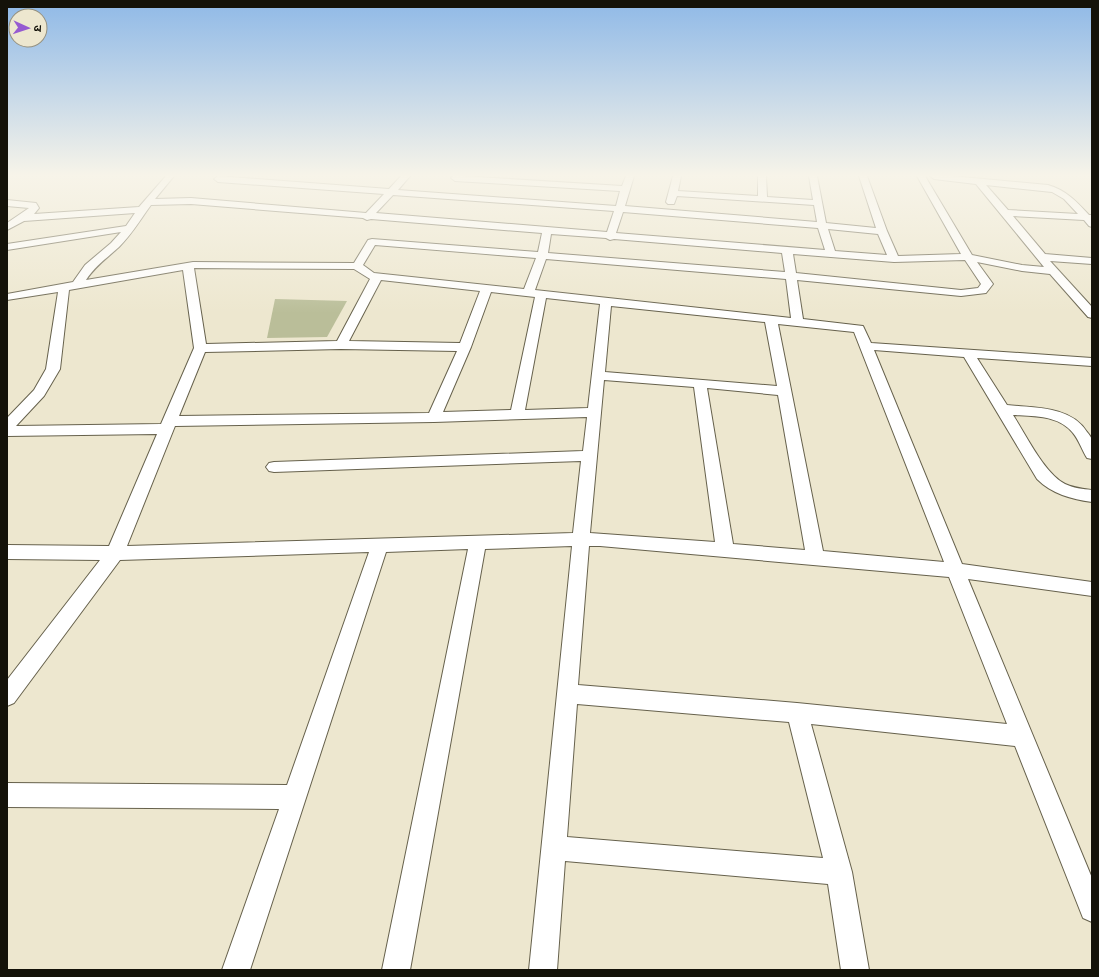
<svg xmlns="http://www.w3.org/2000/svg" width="1099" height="977" viewBox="0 0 1099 977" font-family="'Exo 2','Noto Sans Devanagari',sans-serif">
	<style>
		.green { fill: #babe99 }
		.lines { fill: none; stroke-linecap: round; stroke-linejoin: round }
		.minor-casing { stroke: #66614c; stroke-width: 2 }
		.minor { fill: #fff; fill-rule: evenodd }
	</style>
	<rect width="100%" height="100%" fill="#ede7cf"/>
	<polygon class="green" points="275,299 347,301 327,337 267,338"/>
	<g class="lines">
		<g class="minor-casing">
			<path id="minor" d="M166 176H174L155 199 191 198 366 213 384 194 218 182 214 179 218 176 389 189 401 176H410L398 190 616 206 620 191 455 181 451 178 453 176H462L622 186 626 176H634L625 206 817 222 814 205 677 196 674 204H668L666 202 673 176H681L678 191 758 196V176H766L767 197 813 200 809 176H817L826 223 876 228 859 176H867L887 231 898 256 961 254 917 176H925L972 255 1022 265 1044 267 976 184 934 179 930 176H952L1048 185C1066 190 1077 202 1089 215H1092V227L1089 226 1084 220 1013 216 1045 254 1092 258V264L1050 261 1092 307V318L1088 317 1050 274 1022 271 977 262 993 284 986 293 961 296 797 280 803 319 863 326 871 343 1092 358V366L977 358 1007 405C1035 408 1071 406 1087 432 1089 434 1091 437 1092 440 1093 446 1092 453 1092 459L1087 458C1082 450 1079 440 1073 433 1059 415 1033 416 1013 415 1026 435 1044 473 1065 484 1073 488 1083 489 1092 490V502C1071 499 1052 494 1037 479L964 357 874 350 962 564 1092 582V596L968 579 1092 878V922L1083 918 1015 746 811 724 852 872 869 970H841L828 884 565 861 557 970H529L572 546 485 549 410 970H382L468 549 386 552 250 970H222L279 809 7 807V783L287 785 369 552 120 560 14 703 7 706V680L100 560 7 559V545L109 546 157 434 7 436V418L34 390 46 369 58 292 7 300V294L73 282 85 265 111 243 121 232 7 250V244L126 226 135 213 24 221 7 230V223L29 208 7 206V200L36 203 39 208 34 214 139 207ZM986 185 1052 192 1064 199 1078 214 1008 210ZM393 195 614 211 607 232 376 213ZM191 204 363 218 367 220 371 219 542 233 538 252 372 239 368 240 354 263 193 262 86 280C95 266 107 258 119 247 132 234 140 220 151 205ZM623 212 818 228 825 250 616 233ZM828 229 878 234 887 255 835 251ZM551 234 606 238 610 240 614 239 782 253 785 272 548 253ZM375 245 536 258 524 289 374 273 363 265ZM793 254 894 262 965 260 981 284 978 288 961 290 796 273ZM546 259 786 279 791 318 535 290ZM194 268 354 269 370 279 337 341 206 344ZM183 270 194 348 161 424 16 426 44 396 60 369 69 290ZM381 280 480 291 460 343 349 341ZM491 292 535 297 511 410 443 412 471 347ZM546 298 600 304 588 408 525 410ZM611 306 765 322 777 386 605 372ZM778 324 854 332 944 562 823 551ZM341 349 457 351 429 413 179 416 205 352ZM604 380 694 387 715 542 590 533ZM707 388 778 395 805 550 733 544ZM587 417 583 451 274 462 269 463 266 467 269 471 274 472 581 461 573 533 127 546 175 426 434 422ZM589 546H600L949 577 1007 724 797 703 578 685ZM577 704 789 722 823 858 567 837Z"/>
		</g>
		<use href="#minor" class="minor"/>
	</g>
	<linearGradient id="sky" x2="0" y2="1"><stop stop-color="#8fb9e7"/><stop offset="0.56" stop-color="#f7f4e9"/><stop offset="1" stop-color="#f7f4e9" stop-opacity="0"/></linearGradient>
	<rect width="1099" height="313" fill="url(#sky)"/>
	<rect width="1099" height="977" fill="none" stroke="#141209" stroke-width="16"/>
	<g transform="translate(28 28) rotate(93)"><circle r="19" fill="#ede7cf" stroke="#969280"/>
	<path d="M0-3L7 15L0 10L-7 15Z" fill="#965ad1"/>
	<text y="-6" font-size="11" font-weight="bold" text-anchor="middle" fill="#141209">उ</text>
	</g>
</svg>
